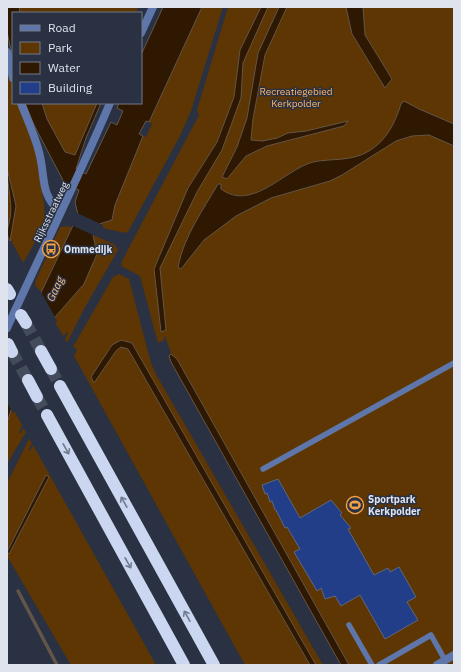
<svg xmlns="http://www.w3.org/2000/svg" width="461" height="672" viewBox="0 0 461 672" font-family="'IBM Plex Sans',sans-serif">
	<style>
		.green { fill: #5d3603 }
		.water { fill: #2e1801; stroke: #635548 }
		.pier { fill: #293142 }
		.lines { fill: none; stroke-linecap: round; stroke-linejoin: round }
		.stream { stroke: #635548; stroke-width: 3.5 }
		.building { fill: #223e88; stroke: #5f687b }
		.highway-tunnel { stroke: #444c5c; stroke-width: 12; stroke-dasharray: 12 6; stroke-linecap: butt }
		.lane { stroke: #5e76a9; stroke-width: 5.5 }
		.street { stroke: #5e76a9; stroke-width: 8 }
		.highway { stroke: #cbd7f1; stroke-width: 12 }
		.oneway { stroke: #727c91 }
		.labels { text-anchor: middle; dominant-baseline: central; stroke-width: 3; stroke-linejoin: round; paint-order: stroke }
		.park-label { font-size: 10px; fill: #ffb569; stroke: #293142 }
		.street-label { font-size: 10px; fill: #dee3ee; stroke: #293142 }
		.poi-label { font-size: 10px; font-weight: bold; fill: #dee3ee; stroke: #293142; text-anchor: start }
		.water-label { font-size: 11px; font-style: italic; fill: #f3bb85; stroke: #293142 }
	</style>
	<rect width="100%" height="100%" fill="#293142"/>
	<g class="green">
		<polygon points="19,7 138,7 136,13 20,13"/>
		<polygon points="202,7 223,7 191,111 180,136 129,230 126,233 106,229 99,224 112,219 115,205 143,136 146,137 152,124 149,122"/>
		<polygon points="228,7 454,7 454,665 345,665 172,356 165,336 163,341 158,343 140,276 121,266 122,261 199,115 197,110"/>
		<polygon points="7,60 13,86 13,103 18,103 36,153 44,204 45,225 23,263 7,233"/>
		<polygon points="42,103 97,103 75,155 65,152 47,119"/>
		<polygon points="68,226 72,228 41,292 35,285 36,280 60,227"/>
		<polygon points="93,235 114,244 118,250 84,309 67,343 65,339 68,333 66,332 64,337 56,324 57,321 55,317 97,254"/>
		<polygon points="119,274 129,279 151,363 157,376 323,665 245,665 74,356 77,349 73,347 113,277"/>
		<polygon points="11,410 13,413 15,412 22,425 19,433 21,433 23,428 26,432 7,464 7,423"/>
		<polygon points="29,439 32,443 29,450 30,451 33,445 156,665 71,665 7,556 7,483"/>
	</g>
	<g class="water">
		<polygon points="7,7 19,7 20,13 13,13 13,59 7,32"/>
		<polygon points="163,7 202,7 149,122 146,121 139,134 143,136 115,205 112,220 99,224 93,235 97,254 84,284 56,316 11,410 7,423 7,364 78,215 75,202 79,190 66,186 34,125 25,103 42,103 47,119 65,152 75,155 97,103 101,103 86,138 76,169 86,174 111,122 117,125 123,111 117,108 119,103 141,103 141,55"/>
		<polygon points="261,7 268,7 243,63 241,98 222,150 197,192 160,268 166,330 161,332 154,269 188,188 217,142 234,97 240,50"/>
		<polygon points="279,7 287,7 265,55 253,119 251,140 262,141 277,138 288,133 306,131 348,121 344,126 267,146 246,156 227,179 222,177 237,147 247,118 258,53"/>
		<polygon points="346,7 363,7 365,35 392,79 385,88 352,34"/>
		<path d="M404 101 419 109 454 124V146L429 135 412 136 396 141 342 175 330 181 271 198 236 216 204 240 181 269 178 267C184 236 203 210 218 184H221V189C252 212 284 170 313 162 332 158 351 162 369 151 387 140 395 123 401 104Z"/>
		<path d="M7 168 16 206 10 241C6 234 7 231 9 223 14 207 7 186 7 168Z"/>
		<polygon points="121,340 132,343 316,665 310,665 128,349 121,347 116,351 94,383 91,377 112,345"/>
		<polygon points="171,354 177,359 349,665 341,665 171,362 169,356"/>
		<polygon points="46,475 49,477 9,554 7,552"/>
	</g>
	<g class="pier">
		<polygon points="75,212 103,225 95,236 71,225 76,215"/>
		<polygon points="40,290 56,319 12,412 7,402 7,361"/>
	</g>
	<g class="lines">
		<polyline class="stream" points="18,591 57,665"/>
	</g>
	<polygon class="building" points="278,479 300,518 331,500 342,513 340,515 351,528 348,529 374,575 388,568 390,572 399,567 416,597 407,602 418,620 385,639 360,595 341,606 335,596 325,599 321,588 317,591 294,552 300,549 287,527 285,528 276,510 275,510 272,501 270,502 267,493 265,494 262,485"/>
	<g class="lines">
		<g class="highway-tunnel">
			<polyline points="26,323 41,351"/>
			<polyline points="12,352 28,380"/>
			<polyline points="51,369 60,386"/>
			<polyline points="37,397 47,415"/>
		</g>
		<g class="lane">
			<polyline points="263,469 454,363"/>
			<polyline points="349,625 372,665"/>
			<polyline points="379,665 431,635 445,660"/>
		</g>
		<g class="street">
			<polyline points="141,33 153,7"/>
			<polyline points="7,52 13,78"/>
			<path d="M21 103C27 119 35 136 39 152 46 178 39 192 60 212"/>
			<path d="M7 328C41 253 78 179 110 103"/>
			<polyline points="437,665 454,655"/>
		</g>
		<g class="highway">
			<polyline points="7,289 10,294"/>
			<polyline points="21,315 26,323"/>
			<polyline points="8,344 12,352"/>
			<polyline points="41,351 51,369"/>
			<polyline points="28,380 37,397"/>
			<polyline points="60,386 214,665"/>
			<polyline points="47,415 184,665"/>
		</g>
	</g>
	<defs><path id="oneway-shaft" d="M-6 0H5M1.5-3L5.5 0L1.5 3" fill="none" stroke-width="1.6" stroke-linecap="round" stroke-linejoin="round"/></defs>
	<g class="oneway">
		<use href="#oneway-shaft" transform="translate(66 449) rotate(61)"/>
		<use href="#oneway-shaft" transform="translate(124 502) rotate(-119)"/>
		<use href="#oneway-shaft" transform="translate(128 563) rotate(61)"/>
		<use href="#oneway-shaft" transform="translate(187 616) rotate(-119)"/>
	</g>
	<defs>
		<g id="bus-ring" transform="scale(0.9)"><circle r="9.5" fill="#293142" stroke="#f6a246" stroke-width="1.5"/><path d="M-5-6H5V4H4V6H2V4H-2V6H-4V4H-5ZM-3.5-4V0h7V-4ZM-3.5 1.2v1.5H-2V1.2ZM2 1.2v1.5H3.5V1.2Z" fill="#f6a246"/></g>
		<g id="stadium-ring" transform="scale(0.9)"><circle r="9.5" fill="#293142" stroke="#f6a246" stroke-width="1.5"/><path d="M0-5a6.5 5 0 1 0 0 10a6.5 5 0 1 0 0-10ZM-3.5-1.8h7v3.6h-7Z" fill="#f6a246"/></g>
	</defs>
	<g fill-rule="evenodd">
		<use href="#bus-ring" x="51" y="249"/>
		<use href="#stadium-ring" x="355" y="505"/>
	</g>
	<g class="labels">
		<g class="park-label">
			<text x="296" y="91">Recreatiegebied<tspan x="296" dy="12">Kerkpolder</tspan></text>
		</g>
		<g class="street-label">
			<text transform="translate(51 212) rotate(-64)">Rijksstraatweg</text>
		</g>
		<g class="poi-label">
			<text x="64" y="249">Ommedijk</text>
			<text x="368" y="499">Sportpark<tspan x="368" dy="12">Kerkpolder</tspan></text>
		</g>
		<g class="water-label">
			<text transform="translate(55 289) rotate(-65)">Gaag</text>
		</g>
	</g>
	<rect width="461" height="672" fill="none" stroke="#dee3ee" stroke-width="16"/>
	<rect x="12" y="12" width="130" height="92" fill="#293142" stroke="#717887"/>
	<rect x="20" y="25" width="20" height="6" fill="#5e76a9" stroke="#717887"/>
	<text x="48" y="32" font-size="12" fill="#dee3ee">Road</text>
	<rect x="20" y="42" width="20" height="12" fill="#5d3603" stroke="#717887"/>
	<text x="48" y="52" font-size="12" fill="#dee3ee">Park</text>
	<rect x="20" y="62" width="20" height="12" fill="#2e1801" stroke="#717887"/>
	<text x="48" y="72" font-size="12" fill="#dee3ee">Water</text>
	<rect x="20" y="82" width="20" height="12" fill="#223e88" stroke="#717887"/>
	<text x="48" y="92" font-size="12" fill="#dee3ee">Building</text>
</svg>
